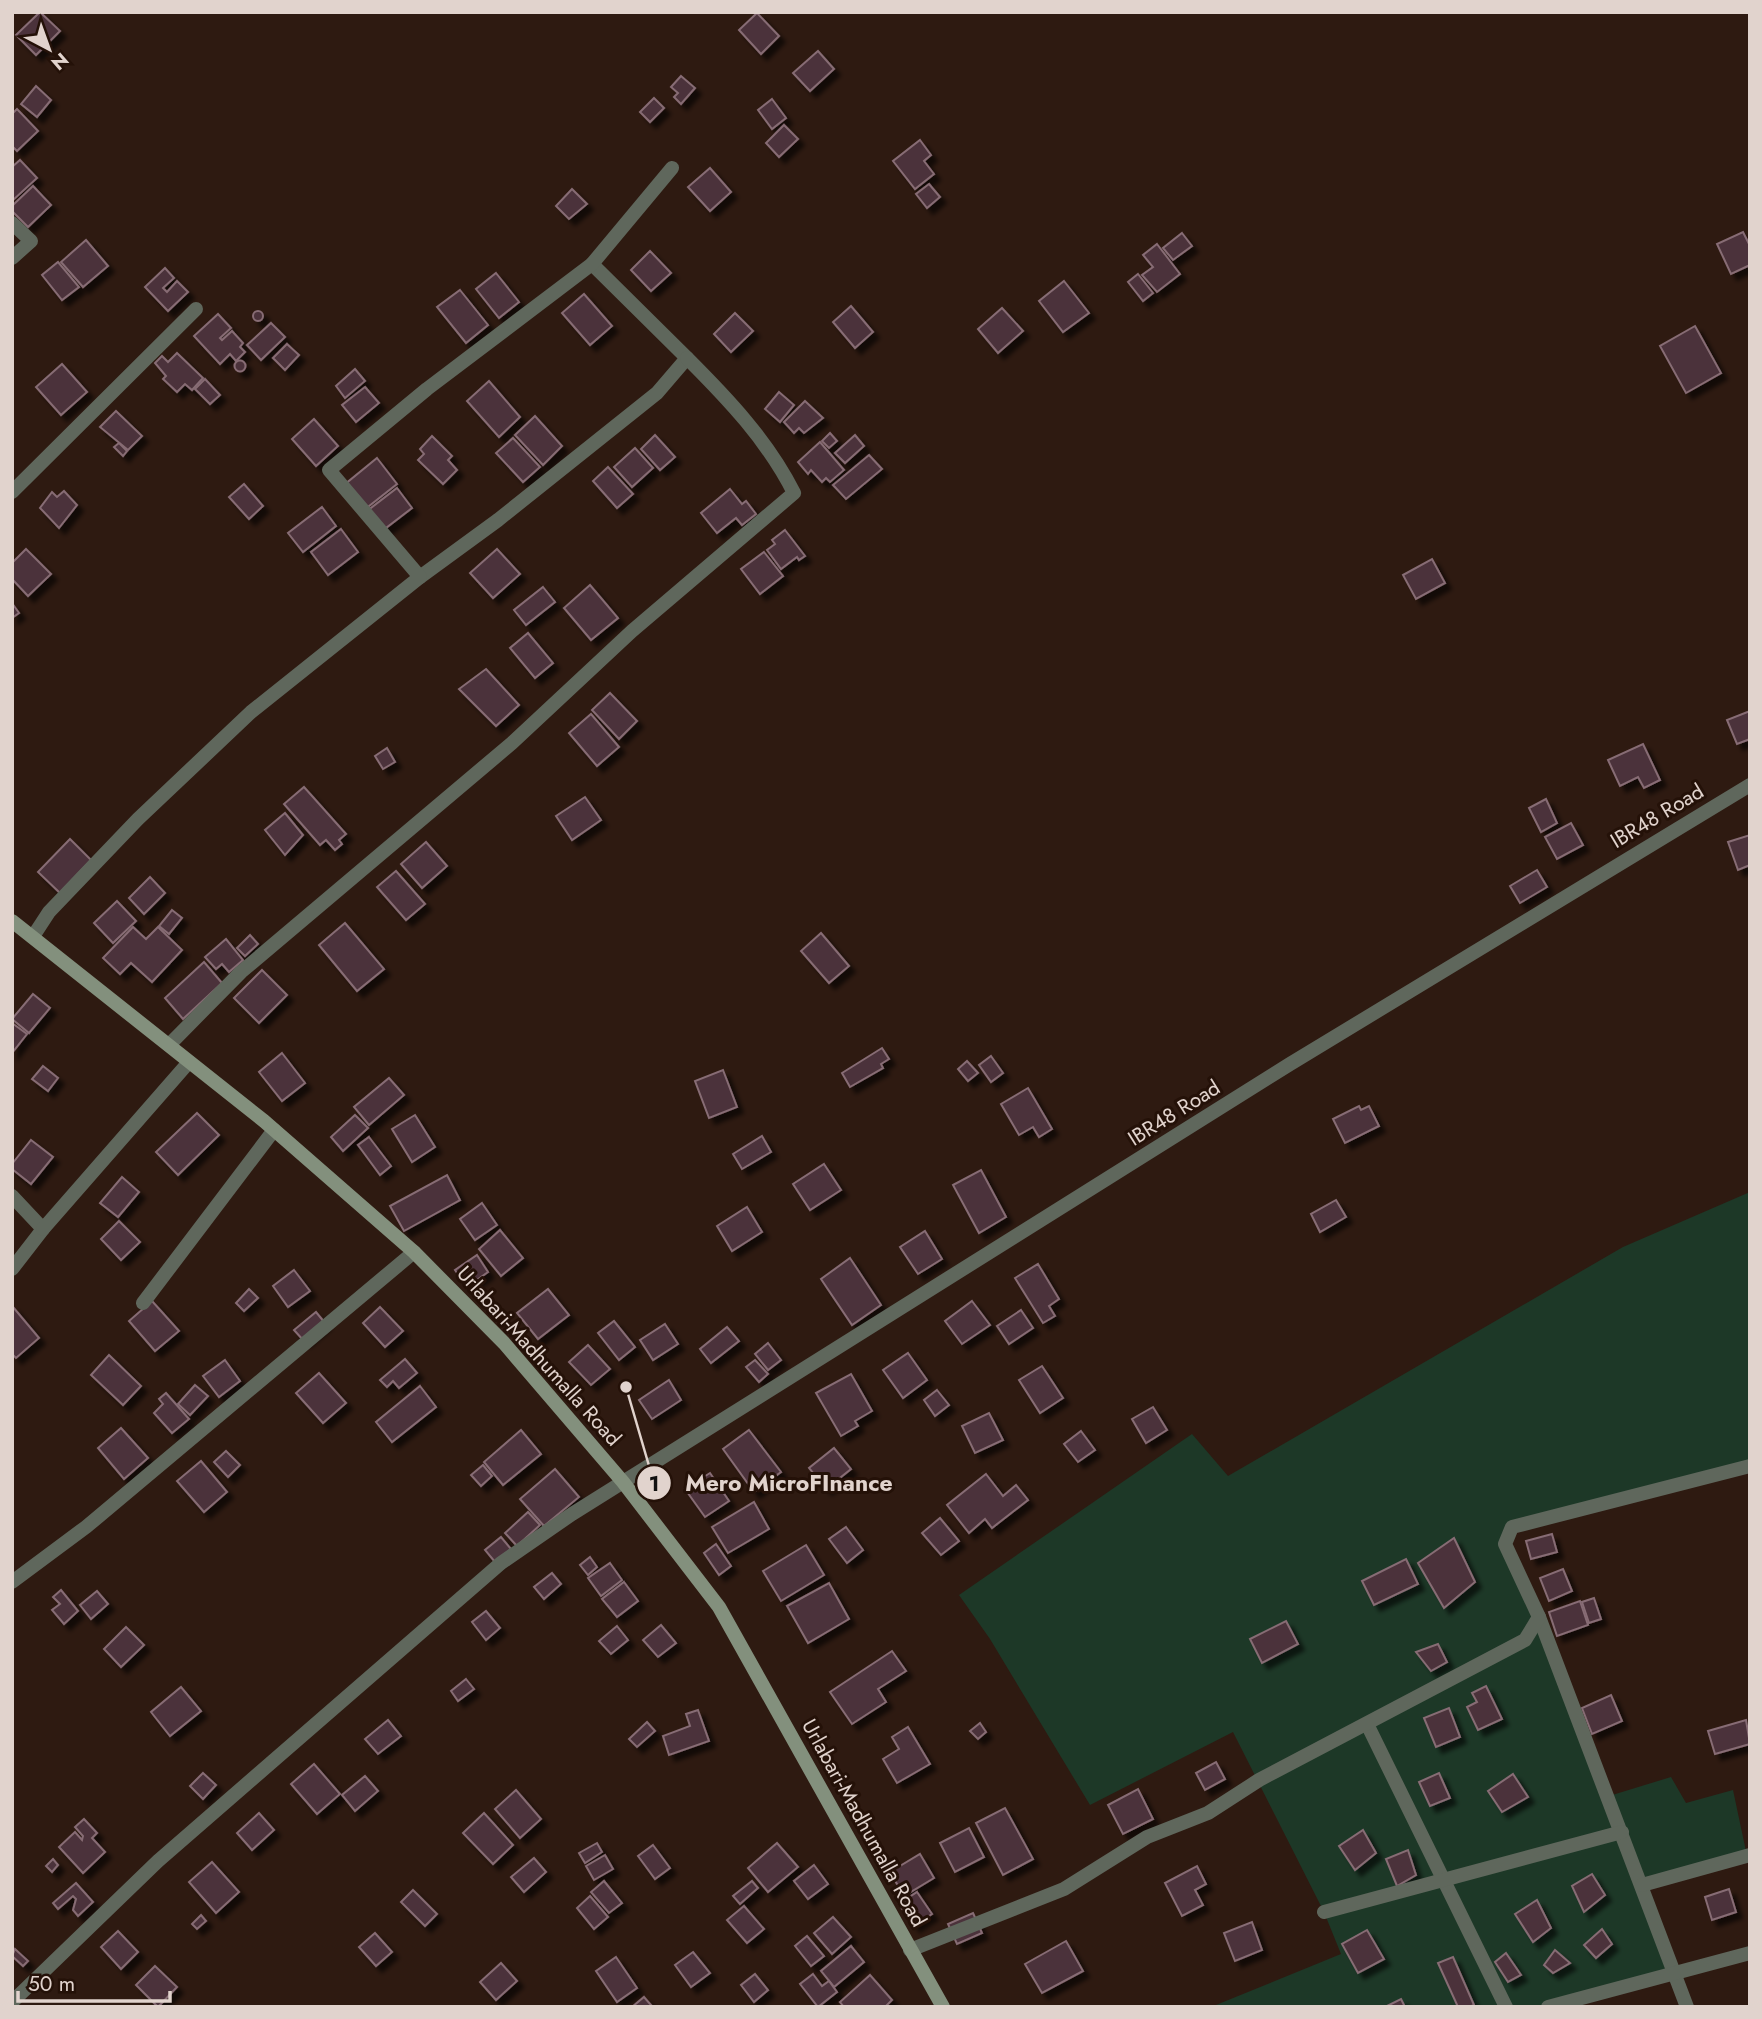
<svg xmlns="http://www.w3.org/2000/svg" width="1762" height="2019" viewBox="0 0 1762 2019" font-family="Jost,sans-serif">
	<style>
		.green { fill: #1d3827 }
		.building { fill: #4b333a; stroke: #876c74; stroke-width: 2; filter: url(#shadow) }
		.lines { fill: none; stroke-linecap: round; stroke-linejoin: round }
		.minor { stroke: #5f675c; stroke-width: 14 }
		.secondary { stroke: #83907d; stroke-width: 14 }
		.labels { text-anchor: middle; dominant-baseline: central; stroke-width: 6; stroke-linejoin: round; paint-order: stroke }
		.street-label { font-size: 21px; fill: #e1d3cd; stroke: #241108 }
		.leader { fill: none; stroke: #e1d3cd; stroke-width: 2.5 }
		.callout-dot { fill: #e1d3cd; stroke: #241108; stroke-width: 2.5 }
		.mark-label { font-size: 21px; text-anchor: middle; font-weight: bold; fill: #111 }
		.callout-label { font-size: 23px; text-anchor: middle; font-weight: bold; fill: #e1d3cd; stroke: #241108; stroke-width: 6; stroke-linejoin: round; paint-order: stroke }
	</style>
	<defs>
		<filter id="shadow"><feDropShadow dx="6" dy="6" stdDeviation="2" flood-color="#0009"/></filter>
	</defs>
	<rect width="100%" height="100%" fill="#2e1a11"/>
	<polygon class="green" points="1750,1192 1750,1466 1512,1527 1505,1544 1609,1796 1671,1777 1686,1803 1733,1790 1747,1856 1642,1885 1673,1974 1577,2000 1579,2007 1211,2007 1341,1954 1324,1912 1233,1732 1090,1805 990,1639 959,1595 1192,1434 1228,1476 1623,1247"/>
	<g class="building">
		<polygon points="40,12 60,31 36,55 16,35"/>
		<polygon points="757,13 779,36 761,54 739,30"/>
		<polygon points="818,51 834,69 810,91 793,73"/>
		<polygon points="681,76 695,88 681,104 674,97 678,93 671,87"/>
		<polygon points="36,86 51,100 37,117 21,104"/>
		<polygon points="654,98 664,108 650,122 640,112"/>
		<polygon points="772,99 786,118 772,129 758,110"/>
		<polygon points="17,109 38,131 17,151 12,146 12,114"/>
		<polygon points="784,125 798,139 779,157 766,143"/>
		<polygon points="920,140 931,155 924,161 934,174 915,189 893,161"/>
		<polygon points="20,160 37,178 12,201 12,167"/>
		<polygon points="710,168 731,192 710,211 688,187"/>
		<polygon points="929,184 940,197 927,208 916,194"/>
		<polygon points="33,186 51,205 28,227 12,211 12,206"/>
		<polygon points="572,189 587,204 569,219 556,206"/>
		<polygon points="1743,232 1750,246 1750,265 1731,274 1717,244"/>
		<polygon points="1182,233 1192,246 1173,260 1163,248"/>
		<polygon points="86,240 108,266 83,287 61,262"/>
		<polygon points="1157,244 1180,274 1157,292 1142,275 1153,267 1143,255"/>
		<polygon points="650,251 671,273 651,291 631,270"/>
		<polygon points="58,262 79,287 62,300 42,275"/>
		<polygon points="165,268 174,278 163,288 167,292 177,281 188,292 168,311 145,287"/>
		<polygon points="496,273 519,302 499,318 476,289"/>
		<polygon points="1138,274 1153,293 1143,301 1128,282"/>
		<polygon points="1064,281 1089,313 1063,332 1039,301"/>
		<polygon points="460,290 488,325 466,343 437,307"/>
		<polygon points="584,294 612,326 590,345 562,313"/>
		<polygon points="851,306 873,332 855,348 833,322"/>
		<polygon points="1002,308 1023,331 998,353 978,329"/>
		<circle cx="258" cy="316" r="5"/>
		<polygon points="735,313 753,331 731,352 714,334"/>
		<polygon points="218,314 231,328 220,338 222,340 232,331 243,343 240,347 245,352 236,361 230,354 220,364 194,336"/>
		<polygon points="271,323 285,337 261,360 247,345"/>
		<polygon points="1695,326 1721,373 1686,393 1660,346"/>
		<polygon points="287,344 299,355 285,370 273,358"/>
		<polygon points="177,353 203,378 192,390 185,384 177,392 163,379 166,376 155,363 162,356 168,362"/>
		<circle cx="240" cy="366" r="5.5"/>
		<polygon points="62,364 87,392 61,415 36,387"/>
		<polygon points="355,369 365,381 345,398 336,386"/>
		<polygon points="205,379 220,395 210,404 195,389"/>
		<polygon points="489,381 520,417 499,437 467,401"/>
		<polygon points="365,387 379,403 356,422 342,405"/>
		<polygon points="779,392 794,405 780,422 765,409"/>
		<polygon points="805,401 823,418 804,433 799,428 794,433 784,422"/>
		<polygon points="116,411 142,436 128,450 100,427"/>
		<polygon points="535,416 562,446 543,465 515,435"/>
		<polygon points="314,419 338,446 316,466 292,439"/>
		<polygon points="830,433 837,441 829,448 822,441"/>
		<polygon points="655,435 675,457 660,470 641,449"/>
		<polygon points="855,435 864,446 845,463 835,453"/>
		<polygon points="432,436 452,456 448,460 457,470 443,484 418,460 424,454 420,449"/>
		<polygon points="513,438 540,467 523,482 496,453"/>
		<polygon points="820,442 844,470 830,482 826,478 822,482 811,470 808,474 798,462"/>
		<polygon points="119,443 127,451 123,456 114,447"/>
		<polygon points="635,448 653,468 632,487 614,467"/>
		<polygon points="869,455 882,469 846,499 833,485"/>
		<polygon points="377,458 397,484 364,510 344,485"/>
		<polygon points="608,467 633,494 617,508 593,481"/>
		<polygon points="244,484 263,506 249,519 229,497"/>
		<polygon points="397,488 412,508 382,531 367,511"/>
		<polygon points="730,489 742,504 746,501 756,514 742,525 736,518 717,533 701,513"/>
		<polygon points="64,491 77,505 59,528 40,508 52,492 57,497"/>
		<polygon points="322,507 336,526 303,552 288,533"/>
		<polygon points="341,529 358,552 328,575 311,552"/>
		<polygon points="785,530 805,556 799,560 797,557 781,569 767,550 775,544 772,540"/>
		<polygon points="26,549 51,574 28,596 12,579 12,563"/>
		<polygon points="497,549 520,574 493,598 470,573"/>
		<polygon points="764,552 783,576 760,594 741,569"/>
		<polygon points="1432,559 1445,583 1416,599 1403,575"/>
		<polygon points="590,585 618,618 591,640 564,608"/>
		<polygon points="543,587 555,602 526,625 514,610"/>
		<polygon points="12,603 19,613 12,618"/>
		<polygon points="528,633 553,663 535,678 510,648"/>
		<polygon points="486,669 519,705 496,726 459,689"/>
		<polygon points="610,693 637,721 619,739 592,710"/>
		<polygon points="1750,711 1750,739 1737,744 1727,720"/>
		<polygon points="591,714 619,747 597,766 569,733"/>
		<polygon points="1643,744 1660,780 1644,788 1638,777 1620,786 1608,760"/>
		<polygon points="387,748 395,762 383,769 375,756"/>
		<polygon points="304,787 346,834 339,840 342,844 335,850 326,840 320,845 284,804"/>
		<polygon points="585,797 601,820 572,840 556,816"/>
		<polygon points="1546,799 1557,823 1541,832 1529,808"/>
		<polygon points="285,813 303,835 285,855 265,830"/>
		<polygon points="1571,823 1583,845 1557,859 1545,837"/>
		<polygon points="1750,835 1750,865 1738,870 1728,842"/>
		<polygon points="70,839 91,860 60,893 38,872"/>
		<polygon points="426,842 447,866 422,888 401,864"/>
		<polygon points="1537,870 1547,887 1520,903 1510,886"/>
		<polygon points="396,871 425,904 406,920 377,887"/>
		<polygon points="150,877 165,893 144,914 129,898"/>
		<polygon points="117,901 136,921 113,943 94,923"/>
		<polygon points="172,910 182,918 169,934 159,926"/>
		<polygon points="345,923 384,969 357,991 319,945"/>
		<polygon points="133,927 146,939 158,927 182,950 152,982 131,963 120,974 103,958"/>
		<polygon points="821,933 849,966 829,983 801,951"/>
		<polygon points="250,935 258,944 245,956 237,948"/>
		<polygon points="226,939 243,960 229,972 222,964 216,969 205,957"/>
		<polygon points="204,962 222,983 183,1019 165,998"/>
		<polygon points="262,970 287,995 259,1023 234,998"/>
		<polygon points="33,994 50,1008 29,1033 12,1019"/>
		<polygon points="12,1023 27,1034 12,1053"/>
		<polygon points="882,1048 889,1059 881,1064 883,1068 850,1087 842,1073"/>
		<polygon points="282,1053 305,1083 282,1101 259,1072"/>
		<polygon points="991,1056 1003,1073 991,1082 979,1065"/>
		<polygon points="967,1061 978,1073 968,1081 958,1069"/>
		<polygon points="43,1066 58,1078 48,1091 32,1079"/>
		<polygon points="723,1070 737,1107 709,1118 695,1081"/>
		<polygon points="389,1078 404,1095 369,1125 354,1107"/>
		<polygon points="1028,1088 1052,1129 1039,1137 1033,1127 1019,1135 1001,1104"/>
		<polygon points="1359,1106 1361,1110 1369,1106 1379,1126 1345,1143 1333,1119"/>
		<polygon points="197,1113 219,1135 178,1175 156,1152"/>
		<polygon points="355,1115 368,1128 343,1151 331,1137"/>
		<polygon points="415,1115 435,1147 412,1162 392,1129"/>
		<polygon points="762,1136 771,1152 742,1169 733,1154"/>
		<polygon points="369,1137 391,1166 380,1175 358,1145"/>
		<polygon points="31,1140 53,1157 31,1184 12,1169 12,1164"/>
		<polygon points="824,1164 841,1190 810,1210 793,1184"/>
		<polygon points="981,1170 1006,1217 979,1233 953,1185"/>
		<polygon points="447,1175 460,1200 404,1231 390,1206"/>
		<polygon points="122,1177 139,1192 118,1217 100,1203"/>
		<polygon points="1336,1200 1346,1217 1320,1232 1311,1214"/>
		<polygon points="482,1203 497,1225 475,1240 460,1219"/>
		<polygon points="747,1207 762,1232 732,1251 717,1226"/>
		<polygon points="119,1221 140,1242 121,1260 101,1239"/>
		<polygon points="500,1230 523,1258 501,1276 479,1249"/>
		<polygon points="925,1231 942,1259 918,1274 900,1247"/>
		<polygon points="477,1255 488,1272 467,1287 455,1270"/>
		<polygon points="850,1258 881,1305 852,1325 821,1279"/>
		<polygon points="1038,1264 1059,1299 1049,1306 1055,1316 1043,1323 1015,1278"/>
		<polygon points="294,1270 310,1291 288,1307 273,1286"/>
		<polygon points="249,1289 258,1298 244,1311 236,1303"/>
		<polygon points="548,1289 569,1315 538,1339 517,1313"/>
		<polygon points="152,1301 179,1331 155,1351 129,1321"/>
		<polygon points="972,1301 990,1325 962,1344 945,1321"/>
		<polygon points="13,1307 39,1338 16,1358 12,1354"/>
		<polygon points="380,1307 403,1331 385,1347 363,1323"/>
		<polygon points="1021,1310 1033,1328 1009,1344 997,1326"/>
		<polygon points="316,1312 325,1323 304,1341 294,1330"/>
		<polygon points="614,1321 635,1347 619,1360 598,1333"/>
		<polygon points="665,1324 678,1344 653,1360 640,1340"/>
		<polygon points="727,1327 739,1341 711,1363 700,1349"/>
		<polygon points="768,1343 781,1360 768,1370 755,1354"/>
		<polygon points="588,1345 610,1369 591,1385 569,1362"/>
		<polygon points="908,1353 927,1380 903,1398 883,1370"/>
		<polygon points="109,1355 141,1386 123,1405 91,1375"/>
		<polygon points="405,1359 417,1373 399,1388 393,1381 387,1387 380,1380"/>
		<polygon points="225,1360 240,1381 219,1397 203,1376"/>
		<polygon points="755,1360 768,1374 759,1382 746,1367"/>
		<polygon points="1042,1366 1063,1398 1040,1413 1019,1380"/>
		<polygon points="319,1373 346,1403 323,1423 296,1393"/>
		<polygon points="851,1374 872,1411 855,1421 858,1426 841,1436 816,1393"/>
		<polygon points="669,1380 681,1400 652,1419 639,1400"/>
		<polygon points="195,1385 208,1396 190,1415 178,1404"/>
		<polygon points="420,1386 436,1407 392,1442 376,1422"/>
		<polygon points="937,1390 949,1405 935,1416 924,1400"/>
		<polygon points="166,1393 189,1419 172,1433 154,1413 163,1404 159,1399"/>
		<polygon points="1153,1407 1167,1430 1146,1443 1132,1419"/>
		<polygon points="989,1413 1003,1440 975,1453 962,1426"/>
		<polygon points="121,1428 148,1458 124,1479 98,1448"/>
		<polygon points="521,1430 541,1454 503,1485 484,1462"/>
		<polygon points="749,1430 781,1472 754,1492 723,1449"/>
		<polygon points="1081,1431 1095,1450 1078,1462 1064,1444"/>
		<polygon points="834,1448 851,1469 826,1489 809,1468"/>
		<polygon points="226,1451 240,1465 228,1477 214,1462"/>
		<polygon points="201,1461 227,1492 204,1512 177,1481"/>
		<polygon points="483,1465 492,1476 481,1486 471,1475"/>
		<polygon points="555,1469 579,1497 544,1526 520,1499"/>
		<polygon points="710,1473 729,1501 705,1517 685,1489"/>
		<polygon points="986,1474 1003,1496 1016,1485 1028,1500 992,1528 985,1519 969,1533 947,1505"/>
		<polygon points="754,1502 769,1529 728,1553 712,1527"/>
		<polygon points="528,1512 540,1525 517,1546 505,1533"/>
		<polygon points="940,1518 959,1541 941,1555 922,1533"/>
		<polygon points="846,1527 863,1550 847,1563 829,1539"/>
		<polygon points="1552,1534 1557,1552 1531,1559 1526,1541"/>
		<polygon points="501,1537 511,1549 495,1562 485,1550"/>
		<polygon points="1454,1538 1475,1582 1444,1608 1418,1563"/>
		<polygon points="716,1544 731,1566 719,1575 704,1553"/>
		<polygon points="806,1545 824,1575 781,1601 763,1571"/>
		<polygon points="590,1557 597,1567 588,1575 580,1565"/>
		<polygon points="1406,1559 1418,1584 1374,1605 1362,1581"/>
		<polygon points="610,1563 622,1580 601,1596 588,1578"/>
		<polygon points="1563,1569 1572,1591 1549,1601 1540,1578"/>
		<polygon points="552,1573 561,1584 544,1599 534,1587"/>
		<polygon points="624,1582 638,1601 617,1617 602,1599"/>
		<polygon points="829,1583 849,1619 808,1643 787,1606"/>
		<polygon points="61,1590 78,1611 64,1624 52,1610 60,1604 53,1597"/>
		<polygon points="97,1591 108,1604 91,1619 80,1605"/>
		<polygon points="1594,1598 1601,1619 1589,1623 1582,1602"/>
		<polygon points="1580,1601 1588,1625 1557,1636 1549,1612"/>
		<polygon points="486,1611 500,1628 486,1640 472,1622"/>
		<polygon points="1286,1621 1298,1644 1262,1663 1250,1639"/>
		<polygon points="661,1625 676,1643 658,1657 643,1640"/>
		<polygon points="617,1626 628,1640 611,1654 599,1641"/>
		<polygon points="126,1627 144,1645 121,1667 104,1649"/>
		<polygon points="1438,1644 1447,1662 1431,1671 1416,1652"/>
		<polygon points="892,1651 906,1671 878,1689 886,1702 852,1724 830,1692"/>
		<polygon points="466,1679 474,1689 458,1701 451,1691"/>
		<polygon points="1486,1686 1502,1719 1478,1730 1467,1707 1477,1702 1472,1693"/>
		<polygon points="181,1687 201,1711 170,1736 151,1712"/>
		<polygon points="1611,1695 1622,1721 1592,1734 1582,1708"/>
		<polygon points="1449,1708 1460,1737 1436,1747 1424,1718"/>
		<polygon points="698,1710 709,1741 669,1755 663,1736 690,1726 686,1714"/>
		<polygon points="388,1720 401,1736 378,1754 365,1739"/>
		<polygon points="1746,1720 1750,1744 1715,1754 1708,1731"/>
		<polygon points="647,1722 655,1731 637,1747 629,1739"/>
		<polygon points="980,1723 986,1732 978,1739 970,1731"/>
		<polygon points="908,1727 930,1764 897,1783 883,1759 899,1749 892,1737"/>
		<polygon points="1216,1762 1225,1779 1205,1790 1196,1773"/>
		<polygon points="314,1764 340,1794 317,1814 291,1784"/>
		<polygon points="203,1773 216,1785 203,1799 190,1786"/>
		<polygon points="1439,1773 1450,1798 1430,1806 1419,1782"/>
		<polygon points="1513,1774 1528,1797 1502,1812 1488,1791"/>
		<polygon points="365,1776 378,1791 355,1811 342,1795"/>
		<polygon points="1138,1789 1153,1819 1123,1834 1108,1805"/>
		<polygon points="516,1790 541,1819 520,1838 495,1809"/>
		<polygon points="1005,1808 1033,1859 1003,1875 976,1823"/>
		<polygon points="259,1813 274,1830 252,1850 237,1833"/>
		<polygon points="484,1813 513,1845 493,1864 463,1833"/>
		<polygon points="84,1819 97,1833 92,1838 105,1852 83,1873 59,1847 75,1832 82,1840 83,1836 75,1827"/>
		<polygon points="969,1828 984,1857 955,1872 940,1843"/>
		<polygon points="1363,1830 1376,1853 1355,1870 1339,1846"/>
		<polygon points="597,1843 602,1852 585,1863 579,1853"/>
		<polygon points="777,1843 798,1867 768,1892 748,1868"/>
		<polygon points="653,1845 670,1868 655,1879 638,1856"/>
		<polygon points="1408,1850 1416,1875 1397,1886 1386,1859"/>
		<polygon points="920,1854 934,1878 904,1896 890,1872"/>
		<polygon points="605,1855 613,1869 594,1880 586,1866"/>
		<polygon points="534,1858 546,1872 524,1892 511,1877"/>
		<polygon points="53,1859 58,1865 52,1872 46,1866"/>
		<polygon points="212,1862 239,1892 216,1913 189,1882"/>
		<polygon points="814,1865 828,1884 808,1899 794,1881"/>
		<polygon points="1197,1866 1206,1884 1195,1890 1203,1905 1182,1916 1165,1883"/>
		<polygon points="1592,1874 1605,1895 1584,1912 1572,1886"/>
		<polygon points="604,1881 622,1903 609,1913 591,1892"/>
		<polygon points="752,1881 758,1888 740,1904 733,1896"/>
		<polygon points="76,1883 93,1902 78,1916 73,1910 76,1899 73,1896 58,1909 53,1903"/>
		<polygon points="1729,1889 1736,1912 1712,1920 1705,1897"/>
		<polygon points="413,1890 437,1914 425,1926 401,1902"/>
		<polygon points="917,1892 932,1914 914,1926 899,1904"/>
		<polygon points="590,1896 608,1917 594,1929 577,1908"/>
		<polygon points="1537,1900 1551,1928 1533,1942 1515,1914"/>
		<polygon points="744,1906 764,1929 747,1943 727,1920"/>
		<polygon points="973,1913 982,1933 957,1944 948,1924"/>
		<polygon points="201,1915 206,1921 197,1929 192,1924"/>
		<polygon points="833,1917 851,1937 832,1954 814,1933"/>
		<polygon points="1252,1922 1262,1950 1235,1961 1224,1933"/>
		<polygon points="1602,1929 1612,1944 1596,1958 1584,1945"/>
		<polygon points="1367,1930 1384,1959 1358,1973 1342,1944"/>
		<polygon points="118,1931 138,1952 121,1969 101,1947"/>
		<polygon points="375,1933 392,1952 376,1966 359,1947"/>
		<polygon points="807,1936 824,1956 811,1966 795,1946"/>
		<polygon points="1066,1941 1083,1971 1042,1993 1025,1964"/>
		<polygon points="851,1946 864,1962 834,1987 821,1971"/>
		<polygon points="15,1949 28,1961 23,1966 12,1956"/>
		<polygon points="1555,1950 1570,1963 1553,1973 1544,1965"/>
		<polygon points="693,1952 710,1973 691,1987 675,1965"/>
		<polygon points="1506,1953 1521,1975 1508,1982 1495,1962"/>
		<polygon points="616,1957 637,1988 617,2002 596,1971"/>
		<polygon points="1453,1957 1474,2005 1469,2007 1458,2007 1438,1963"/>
		<polygon points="501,1963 517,1981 496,2000 480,1982"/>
		<polygon points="155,1966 177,1987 158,2007 136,1985"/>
		<polygon points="755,1974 768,1990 754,2002 741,1985"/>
		<polygon points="813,1974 822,1986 829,1981 837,1992 818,2007 800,1984"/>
		<polygon points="870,1975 892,2000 885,2007 844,2007 840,2002"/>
		<polygon points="644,1997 651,2005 648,2007 632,2007"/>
		<polygon points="1401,1999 1405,2007 1385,2007"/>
	</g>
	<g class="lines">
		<g class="minor">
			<polyline points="12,223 31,241 12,258"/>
			<polyline points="12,492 196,309"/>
			<polyline points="420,577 498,520 657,393 687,358 592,264"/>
			<polyline points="34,935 49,912 138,819 251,712 420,577 329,470 427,389 592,264 672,168"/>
			<path d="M169 1045 241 972 512 743 632 631 794 493C768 441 728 399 687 358"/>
			<polyline points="12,1196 43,1229 12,1269"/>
			<polyline points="43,1229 189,1062"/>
			<polyline points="143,1303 274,1130"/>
			<polyline points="12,1582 86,1527 414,1252"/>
			<polyline points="1539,1617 1687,2007"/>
			<polyline points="1367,1724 1506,2007"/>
			<polyline points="1642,1885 1750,1855"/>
			<polyline points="1324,1912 1622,1832"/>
			<polyline points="910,1950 1064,1889 1147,1837 1208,1813 1259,1780 1525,1640 1539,1617 1505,1544 1512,1527 1750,1466"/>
			<polyline points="12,2002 158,1861 273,1761 501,1563 572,1514 1290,1064 1750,785"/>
			<polyline points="1548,2007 1750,1953"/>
		</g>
		<polyline class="secondary" points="12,921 264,1121 414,1252 504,1343 623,1482 719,1607 943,2007"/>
	</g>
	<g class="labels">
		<g class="street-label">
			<text transform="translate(1657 816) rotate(-31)">IBR48 Road</text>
			<text transform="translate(1174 1113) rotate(-32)">IBR48 Road</text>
			<text transform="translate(539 1356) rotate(48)">Urlabari-Madhumalla Road</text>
			<text transform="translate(864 1823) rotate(61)">Urlabari-Madhumalla Road</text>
		</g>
	</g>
	<path class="leader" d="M626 1387L654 1483"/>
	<g class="callout-dot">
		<circle cx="626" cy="1387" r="7"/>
		<circle cx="654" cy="1483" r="18"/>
	</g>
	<g class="mark-label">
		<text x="654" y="1491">1</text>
	</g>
	<g class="callout-label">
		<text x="789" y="1491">Mero MicroFInance</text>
	</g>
	<rect width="1762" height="2019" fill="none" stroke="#e1d3cd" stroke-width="28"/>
	<g transform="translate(49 49) rotate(139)" stroke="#241108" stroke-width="5" paint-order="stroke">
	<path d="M0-5L12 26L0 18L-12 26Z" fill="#e1d3cd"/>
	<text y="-10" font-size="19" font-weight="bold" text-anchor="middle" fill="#e1d3cd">N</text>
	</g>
	<path d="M18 1991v10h152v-10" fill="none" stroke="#e1d3cd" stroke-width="3.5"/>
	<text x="28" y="1991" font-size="21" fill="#e1d3cd" stroke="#241108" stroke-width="5" paint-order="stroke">50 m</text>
</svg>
